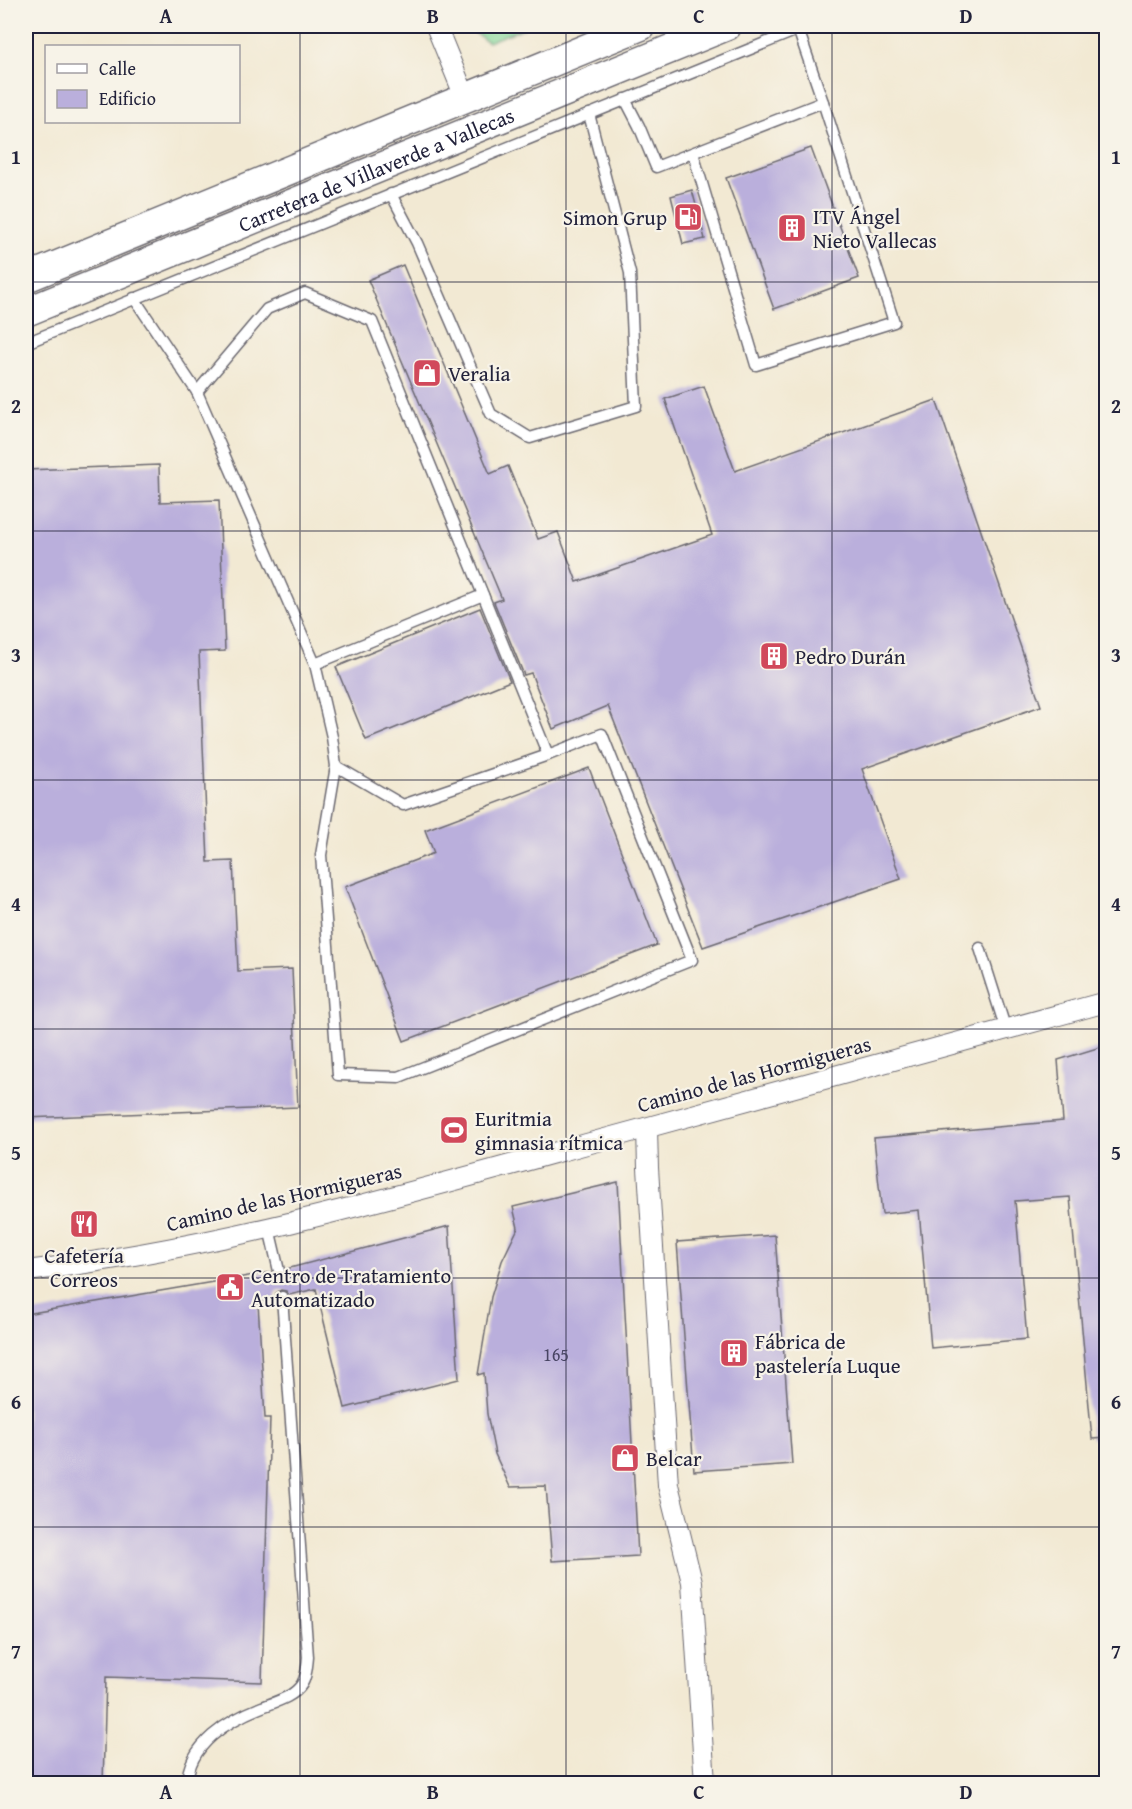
<svg xmlns="http://www.w3.org/2000/svg" width="1132" height="1809" viewBox="0 0 1132 1809" font-family="'Gentium Book Plus',serif">
	<style>
		.green { fill: #85d899; stroke: #547d6a; stroke-width: 1.5 }
		.building { fill: #baafdc }
		.lines { fill: none; stroke-linecap: round; stroke-linejoin: round }
		.lane-casing { stroke: #6b6870; stroke-width: 13 }
		.street-casing { stroke: #6b6870; stroke-width: 22 }
		.secondary-casing { stroke: #6b6870; stroke-width: 31 }
		.lane { stroke: #fff; stroke-width: 10 }
		.street { stroke: #fff; stroke-width: 20 }
		.secondary { stroke: #fff; stroke-width: 28 }
		.grid { fill: none; stroke: #22223b; stroke-width: 1.5; stroke-opacity: 0.55 }
		.labels { text-anchor: middle; dominant-baseline: central; stroke-width: 4.5; stroke-linejoin: round; paint-order: stroke }
		.number-label { font-size: 18px; fill: #484563 }
		.street-label { font-size: 21px; fill: #22223b; stroke: #f7f3e8 }
		.poi-label { font-size: 21px; fill: #22223b; stroke: #f7f3e8; text-anchor: start }
		.neatline { fill: none; stroke: #22223b; stroke-width: 2 }
		.grid-label { font-size: 20px; text-anchor: middle; font-weight: bold; fill: #22223b }
	</style>
	<rect width="100%" height="100%" fill="#f7f3e8"/>
	<filter id="ink" filterUnits="userSpaceOnUse"><feTurbulence type="fractalNoise" baseFrequency=".0167" numOctaves="2"/><feDisplacementMap in="SourceGraphic" scale="12" xChannelSelector="R" yChannelSelector="G"/><feConvolveMatrix kernelMatrix="1 2 1 2 8 2 1 2 1" color-interpolation-filters="sRGB"/></filter>
	<filter id="wash" filterUnits="userSpaceOnUse"><feTurbulence type="fractalNoise" baseFrequency=".008" numOctaves="4" result="noise"/><feDisplacementMap in="SourceGraphic" scale="24" xChannelSelector="R" yChannelSelector="G"/><feGaussianBlur stdDeviation="1.35" result="paint"/><feColorMatrix in="noise" values="0 0 0 0 0 0 0 0 0 0 0 0 0 0 0 0 0 1.4 0 .05"/><feComposite in="paint" operator="in"/></filter>
	<g filter="url(#wash)">
		<rect width="100%" height="100%" fill="#f2e9d3"/>
		<g class="green">
			<polygon points="26,26 31,26 26,79"/>
			<polygon points="465,26 529,26 488,42"/>
		</g>
		<g id="blocks">
			<g class="building">
				<polygon points="811,148 859,278 774,309 726,178"/>
				<polygon points="692,190 705,239 683,244 671,196"/>
				<polygon points="403,265 490,474 508,466 538,539 558,532 577,582 712,535 665,399 704,386 735,471 936,400 1041,706 862,769 901,879 703,947 608,706 553,729 531,673 524,675 494,602 502,599 368,280"/>
				<polygon points="159,465 160,502 219,500 225,651 199,652 208,862 233,861 238,971 292,969 298,1107 26,1118 26,470"/>
				<polygon points="480,608 510,681 366,740 336,667"/>
				<polygon points="589,768 657,945 404,1041 345,887 434,853 425,830"/>
				<polygon points="1107,1045 1107,1438 1092,1439 1070,1197 1015,1201 1027,1339 931,1348 919,1210 882,1214 874,1138 1063,1121 1058,1060"/>
				<polygon points="618,1182 638,1556 552,1561 546,1486 510,1487 495,1454 487,1414 484,1373 478,1375 491,1297 502,1261 518,1228 513,1207"/>
				<polygon points="449,1226 459,1379 345,1408 316,1289 289,1295 286,1291 281,1290 276,1293 275,1299 258,1303 265,1418 270,1418 262,1682 106,1677 103,1784 26,1784 26,1314 272,1272 274,1276 280,1278 284,1276 286,1269"/>
				<polygon points="775,1235 792,1464 694,1471 677,1242"/>
			</g>
		</g>
	</g>
	<g filter="url(#ink)">
		<use href="#blocks" fill-opacity="0" stroke="#6b6870" stroke-width="1.5"/>
		<g class="lines">
			<g class="lane-casing">
				<g id="lane">
					<polyline points="798,29 823,102"/>
					<polyline points="625,99 639,126 656,167 823,102 894,322 756,365 693,153"/>
					<polyline points="391,194 417,243 491,414 530,438 636,406 630,273 589,114"/>
					<polyline points="134,298 197,392 315,664 332,737 336,766 321,855 338,1075 399,1077 692,960 602,734 548,755 403,805 336,766"/>
					<polyline points="26,343 807,26"/>
					<polyline points="197,392 267,309 305,293 372,321 548,755"/>
					<polyline points="315,664 483,595"/>
					<polyline points="980,948 1006,1030"/>
					<polyline points="269,1228 279,1271"/>
					<path d="M187 1784C188 1744 229 1720 262 1707 275 1702 294 1697 302 1684 307 1676 307 1666 308 1657L282 1297"/>
				</g>
			</g>
			<g class="street-casing">
				<g id="street">
					<polyline points="436,26 465,97"/>
					<polyline points="647,1128 648,1168 668,1485 692,1582 705,1784"/>
					<path d="M26 1271C207 1250 385 1200 561 1151 743 1101 925 1052 1106 1002"/>
				</g>
			</g>
			<g class="secondary-casing">
				<g id="secondary">
					<polyline points="26,278 641,26"/>
					<path id="s1" d="M26 312 727 26"/>
				</g>
			</g>
			<use href="#lane" class="lane"/>
			<use href="#street" class="street"/>
			<use href="#secondary" class="secondary"/>
		</g>
	</g>
	<path class="grid" d="M300 26V1784M566 26V1784M832 26V1784M26 282H1106M26 531H1106M26 780H1106M26 1029H1106M26 1278H1106M26 1527H1106"/>
	<defs>
		<g id="fuel-square" transform="scale(1.5)"><rect x="-9" y="-9" width="18" height="18" rx="4" fill="#d1495b" stroke="#f7f3e8"/><path d="M-5.5-6h7V0h2V4h1.3V-2.5L3-4.5l.8-.8L6-3V5H2.5V1h-1V6h-7ZM-4.2-4.7v3.2H.2V-4.7Z" fill="#fff"/></g>
		<g id="building-square" transform="scale(1.5)"><rect x="-9" y="-9" width="18" height="18" rx="4" fill="#d1495b" stroke="#f7f3e8"/><path d="M-4-6H4V6H1V3H-1V6H-4ZM-2.5-4.3h1.7v1.8h-1.7ZM.8-4.3h1.7v1.8H.8ZM-2.5-1h1.7V.8h-1.7ZM.8-1h1.7V.8H.8Z" fill="#fff"/></g>
		<g id="shop-square" transform="scale(1.5)"><rect x="-9" y="-9" width="18" height="18" rx="4" fill="#d1495b" stroke="#f7f3e8"/><path d="M-5-2.5h2.3a2.7 3.5 0 0 1 5.4 0H5L5.5 6h-11ZM-1.5-2.5h3a1.5 2.3 0 0 0-3 0Z" fill="#fff"/></g>
		<g id="stadium-square" transform="scale(1.5)"><rect x="-9" y="-9" width="18" height="18" rx="4" fill="#d1495b" stroke="#f7f3e8"/><path d="M0-5a6.5 5 0 1 0 0 10a6.5 5 0 1 0 0-10ZM-3.5-1.8h7v3.6h-7Z" fill="#fff"/></g>
		<g id="restaurant-square" transform="scale(1.5)"><rect x="-9" y="-9" width="18" height="18" rx="4" fill="#d1495b" stroke="#f7f3e8"/><path d="M-5-6h1v4h1v-4h1v4h1v-4h1v5L-1.5 .5V6h-2V.5L-5-1ZM5-6V6H3V1.5H1.5Q1.5-4 5-6Z" fill="#fff"/></g>
		<g id="civic-square" transform="scale(1.5)"><rect x="-9" y="-9" width="18" height="18" rx="4" fill="#d1495b" stroke="#f7f3e8"/><path d="M-.6-6.5H3V-4.5H.6V-3L4-1V1h2V6H-6V1h2V-1L-.6-3ZM-1.2 2.5V6h2.4V2.5Z" fill="#fff"/></g>
	</defs>
	<g fill-rule="evenodd">
		<use href="#fuel-square" x="688" y="217"/>
		<use href="#building-square" x="792" y="228"/>
		<use href="#shop-square" x="427" y="373"/>
		<use href="#building-square" x="774" y="656"/>
		<use href="#stadium-square" x="454" y="1130"/>
		<use href="#restaurant-square" x="84" y="1224"/>
		<use href="#civic-square" x="230" y="1287"/>
		<use href="#building-square" x="734" y="1353"/>
		<use href="#shop-square" x="625" y="1458"/>
	</g>
	<g class="labels">
		<g class="number-label">
			<text x="556" y="1354">165</text>
		</g>
		<g class="street-label">
			<text stroke="none"><textPath href="#s1" startOffset="378">Carretera de Villaverde a Vallecas</textPath></text>
			<text transform="translate(754 1074) rotate(-15)">Camino de las Hormigueras</text>
			<text transform="translate(284 1197) rotate(-13)">Camino de las Hormigueras</text>
		</g>
		<g class="poi-label">
			<text x="813" y="216">ITV Ángel<tspan x="813" dy="24">Nieto Vallecas</tspan></text>
			<text x="667" y="217" text-anchor="end">Simon Grup</text>
			<text x="448" y="373">Veralia</text>
			<text x="795" y="656">Pedro Durán</text>
			<text x="475" y="1118">Euritmia<tspan x="475" dy="24">gimnasia rítmica</tspan></text>
			<text x="84" y="1255" text-anchor="middle">Cafetería<tspan x="84" dy="24">Correos</tspan></text>
			<text x="251" y="1275">Centro de Tratamiento<tspan x="251" dy="24">Automatizado</tspan></text>
			<text x="755" y="1341">Fábrica de<tspan x="755" dy="24">pastelería Luque</tspan></text>
			<text x="646" y="1458">Belcar</text>
		</g>
	</g>
	<rect width="1132" height="1809" fill="none" stroke="#f7f3e8" stroke-width="66"/>
	<rect x="45" y="45" width="195" height="78" fill="#f7f3e8" stroke="#a29fa3" stroke-width="1.5"/>
	<rect x="57" y="64" width="30" height="9" fill="#ffffff" stroke="#a29fa3" stroke-width="1.5"/>
	<text x="99" y="75" font-size="18" fill="#22223b">Calle</text>
	<rect x="57" y="90" width="30" height="18" fill="#baafdc" stroke="#a29fa3" stroke-width="1.5"/>
	<text x="99" y="105" font-size="18" fill="#22223b">Edificio</text>
	<rect x="33" y="33" width="1066" height="1743" class="neatline"/>
	<g class="grid-label">
		<text x="166" y="23">A</text>
		<text x="433" y="23">B</text>
		<text x="699" y="23">C</text>
		<text x="966" y="23">D</text>
		<text x="16" y="164">1</text>
		<text x="1116" y="164">1</text>
		<text x="16" y="413">2</text>
		<text x="1116" y="413">2</text>
		<text x="16" y="662">3</text>
		<text x="1116" y="662">3</text>
		<text x="16" y="911">4</text>
		<text x="1116" y="911">4</text>
		<text x="16" y="1160">5</text>
		<text x="1116" y="1160">5</text>
		<text x="16" y="1409">6</text>
		<text x="1116" y="1409">6</text>
		<text x="16" y="1658">7</text>
		<text x="1116" y="1658">7</text>
		<text x="166" y="1799">A</text>
		<text x="433" y="1799">B</text>
		<text x="699" y="1799">C</text>
		<text x="966" y="1799">D</text>
	</g>
</svg>
